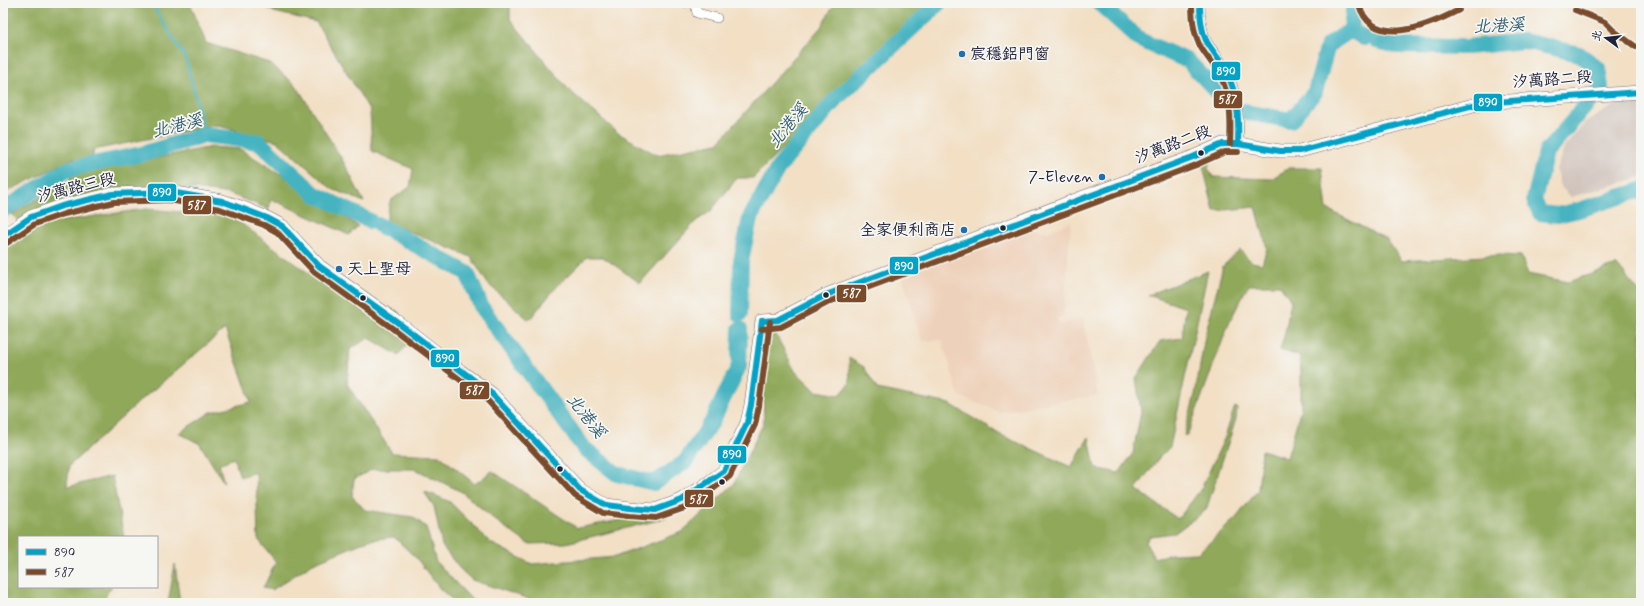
<svg xmlns="http://www.w3.org/2000/svg" width="1644" height="606" viewBox="0 0 1644 606" font-family="Mynerve,'LXGW WenKai TC',sans-serif">
	<style>
		.built { fill: #eed1ba }
		.industrial { fill: #cfc1ba }
		.forest { fill: #90a85a; stroke: #59654a }
		.lines { fill: none; stroke-linecap: round; stroke-linejoin: round }
		.stream { stroke: #45b3c0; stroke-width: 2.5 }
		.river { stroke: #45b3c0; stroke-width: 16 }
		.street-casing { stroke: #6b646b; stroke-width: 10 }
		.secondary-casing { stroke: #6b646b; stroke-width: 14 }
		.street { stroke: #fff; stroke-width: 9 }
		.secondary { stroke: #fff; stroke-width: 13 }
		.bus-1-casing { stroke: #f6f6f2; stroke-width: 9 }
		.bus-2-casing { stroke: #f6f6f2; stroke-width: 9 }
		.bus-1 { stroke: #02a2c7; stroke-width: 6 }
		.bus-2 { stroke: #7a4b2a; stroke-width: 6 }
		.poi-dot { fill: #1f6fb2; stroke: #f6f6f2; stroke-width: 1.5 }
		.bus-dot { fill: #22223b; stroke: #f6f6f2; stroke-width: 1.5 }
		.labels { text-anchor: middle; dominant-baseline: central; stroke-width: 3.5; stroke-linejoin: round; paint-order: stroke }
		.poi-label { font-size: 16px; fill: #22223b; stroke: #f6f6f2; text-anchor: start }
		.street-label { font-size: 16px; fill: #22223b; stroke: #f6f6f2 }
		.water-label { font-size: 17px; font-style: italic; fill: #305c70; stroke: #f6f6f2 }
		.line-badge { stroke: #f6f6f2; stroke-width: 1.5 }
		.badge-label { font-size: 11px; text-anchor: middle; font-weight: bold; fill: #fff }
	</style>
	<rect width="100%" height="100%" fill="#f6f6f2"/>
	<filter id="ink" filterUnits="userSpaceOnUse"><feTurbulence type="fractalNoise" baseFrequency=".025" numOctaves="2"/><feDisplacementMap in="SourceGraphic" scale="8" xChannelSelector="R" yChannelSelector="G"/><feConvolveMatrix kernelMatrix="1 2 1 2 8 2 1 2 1" color-interpolation-filters="sRGB"/></filter>
	<filter id="wash" filterUnits="userSpaceOnUse"><feTurbulence type="fractalNoise" baseFrequency=".012" numOctaves="4" result="noise"/><feDisplacementMap in="SourceGraphic" scale="16" xChannelSelector="R" yChannelSelector="G"/><feGaussianBlur stdDeviation="0.9" result="paint"/><feColorMatrix in="noise" values="0 0 0 0 0 0 0 0 0 0 0 0 0 0 0 0 0 1.4 0 .05"/><feComposite in="paint" operator="in"/></filter>
	<g filter="url(#wash)">
		<rect width="100%" height="100%" fill="#f2dfc4"/>
		<polygon class="built" points="1071,221 1064,315 1057,319 1061,325 1073,320 1083,319 1098,395 999,412 959,396 942,340 922,341 902,275 1034,229 1048,232"/>
		<polygon class="industrial" points="1621,101 1641,101 1641,177 1571,197 1560,186 1556,170 1565,146 1585,123"/>
		<g class="forest">
			<polygon points="3,3 190,3 206,43 269,63 296,85 342,159 364,202 332,189 277,141 215,125 93,150 93,170 212,147 240,149 287,178 358,226 349,235 271,199 269,209 230,194 172,186 18,220 12,214 70,180 74,158 8,191 3,192"/>
			<polygon points="260,3 510,3 510,19 568,89 618,133 657,155 718,143 821,27 835,3 931,3 753,178 737,178 711,211 696,221 640,283 603,257 587,257 553,291 529,320 488,284 471,257 386,222 390,201 410,187 413,169 372,151 370,111 316,22 274,12"/>
			<polygon points="1210,160 1208,169 1213,177 1271,179 1289,168 1322,168 1327,209 1386,239 1402,261 1500,255 1521,256 1528,274 1568,282 1617,265 1641,294 1641,603 536,603 535,601 472,580 459,568 442,546 434,506 424,492 432,494 450,502 491,543 532,564 615,557 682,532 734,484 764,422 762,352 764,335 774,331 795,371 816,391 840,395 850,383 849,358 864,367 877,389 950,404 999,434 1071,467 1089,437 1095,468 1119,473 1133,453 1141,412 1136,378 1160,341 1182,338 1186,308 1148,295 1208,271 1170,447 1158,459 1136,489 1178,519 1201,489 1225,437 1234,409 1235,407 1237,408 1236,419 1206,510 1175,533 1150,536 1146,542 1154,558 1171,554 1198,553 1236,518 1258,490 1262,450 1287,458 1301,408 1301,371 1299,356 1280,350 1285,333 1291,301 1280,285 1249,285 1244,293 1229,323 1187,436 1184,435 1195,395 1205,336 1223,266 1240,250 1252,262 1262,264 1267,248 1256,207 1214,211 1202,162"/>
			<polygon points="146,209 231,216 318,280 410,343 398,355 369,338 350,349 347,384 392,453 439,455 475,484 492,471 577,528 632,518 655,516 676,511 666,517 655,521 566,543 528,544 495,520 462,492 415,469 373,469 354,479 352,496 365,510 413,517 426,527 436,562 474,602 471,603 456,603 440,589 417,559 394,537 369,540 313,563 272,590 263,588 276,562 258,539 256,472 240,477 234,458 219,464 224,483 200,444 179,433 211,412 251,402 225,329 140,401 69,466 67,487 112,476 124,537 19,537 19,587 112,587 108,591 103,603 3,603 3,246 54,222"/>
			<polygon points="175,564 180,603 168,603"/>
		</g>
		<g class="lines">
			<polyline class="stream" points="151,3 186,59 205,135"/>
			<g class="river">
				<polyline points="1099,3 1140,40 1188,61 1225,100 1230,103"/>
				<polyline points="1351,30 1354,3"/>
				<polyline points="1377,41 1398,46 1467,47 1524,41 1579,54 1598,68 1601,87"/>
				<polyline points="1589,102 1546,152 1534,200 1540,213 1557,215 1579,210 1641,190"/>
				<polyline points="1245,111 1249,113 1291,120 1315,92 1328,45 1351,30 1364,38"/>
				<polyline points="3,210 68,169 142,154 205,135 259,142 315,194 370,221"/>
				<polyline points="379,225 467,273 482,308 584,448 617,474 654,483 685,462 712,422 739,366 740,329"/>
				<polyline points="740,314 741,261 750,218 778,168 835,100 939,3"/>
			</g>
		</g>
	</g>
	<g filter="url(#ink)">
		<g class="lines">
			<g class="street-casing">
				<g id="street">
					<polyline points="675,3 685,3"/>
					<polyline points="695,3 697,13 717,18"/>
					<path d="M1200 3C1200 16 1201 30 1207 42 1213 51 1221 60 1226 70 1238 93 1240 119 1238 144"/>
				</g>
			</g>
			<g class="secondary-casing">
				<polyline id="secondary" points="3,236 31,217 62,206 113,194 170,192 222,201 243,208 267,218 282,226 319,266 397,322 460,371 492,394 580,490 606,505 630,508 655,510 682,500 704,486 724,471 747,423 751,405 762,321 778,320 826,295 982,236 1081,198 1193,157 1223,144 1238,144 1280,151 1299,151 1481,103 1641,92"/>
			</g>
			<use href="#street" class="street"/>
			<use href="#secondary" class="secondary"/>
			<g class="bus-1-casing">
				<g id="bus-1">
					<path d="M1200 3C1200 16 1201 31 1207 42 1213 52 1221 61 1226 71 1238 94 1239 119 1238 144"/>
					<polyline points="3,236 31,217 62,206 113,194 170,192 222,201 267,218 282,226 319,266 397,322 492,394 580,490 606,505 630,508 655,510 682,500 724,471 747,423 751,405 762,321"/>
					<polyline points="762,321 778,320 826,295 1193,157 1223,144 1238,144 1280,151 1299,151 1481,103 1641,92"/>
				</g>
			</g>
			<g class="bus-2-casing">
				<g id="bus-2">
					<path d="M1192 3C1192 17 1193 33 1200 46 1207 58 1217 68 1223 82 1231 102 1231 123 1230 144"/>
					<path d="M1359 5C1373 50 1430 25 1459 10"/>
					<polyline points="1575,10 1605,22 1614,31 1636,47"/>
					<polyline points="7,243 35,224 64,214 114,202 169,200 220,209 264,225 277,232 314,272 392,328 487,400 575,496 603,513 629,516 656,518 685,508 709,492 730,476 755,425 759,406 770,322"/>
					<polyline points="762,329 781,327 829,302 1196,165 1225,152 1238,152"/>
				</g>
			</g>
			<use href="#bus-1" class="bus-1"/>
			<use href="#bus-2" class="bus-2"/>
		</g>
	</g>
	<g class="poi-dot">
		<circle cx="962" cy="54" r="4"/>
		<circle cx="1102" cy="177" r="4"/>
		<circle cx="964" cy="230" r="4"/>
		<circle cx="339" cy="269" r="4"/>
	</g>
	<g class="bus-dot">
		<circle cx="1201" cy="153" r="3.5"/>
		<circle cx="1003" cy="228" r="3.5"/>
		<circle cx="826" cy="295" r="3.5"/>
		<circle cx="363" cy="298" r="3.5"/>
		<circle cx="560" cy="469" r="3.5"/>
		<circle cx="722" cy="482" r="3.5"/>
	</g>
	<g class="labels">
		<g class="poi-label">
			<text x="970" y="54">宸穩鋁門窗</text>
			<text x="1094" y="177" text-anchor="end">7-Eleven</text>
			<text x="956" y="230" text-anchor="end">全家便利商店</text>
			<text x="347" y="269">天上聖母</text>
		</g>
		<g class="street-label">
			<text transform="translate(1552 80) rotate(-4)">汐萬路二段</text>
			<text transform="translate(1173 145) rotate(-21)">汐萬路二段</text>
			<text transform="translate(76 188) rotate(-14)">汐萬路三段</text>
		</g>
		<g class="water-label">
			<text transform="translate(1499 26) rotate(-3)">北港溪</text>
			<text transform="translate(177 126) rotate(-14)">北港溪</text>
			<text transform="translate(788 126) rotate(-50)">北港溪</text>
			<text transform="translate(586 416) rotate(52)">北港溪</text>
		</g>
	</g>
	<g class="line-badge">
		<rect x="1211" y="61" width="30" height="20" rx="4" fill="#02a2c7"/>
		<rect x="1213" y="90" width="30" height="19" rx="4" fill="#7a4b2a"/>
		<rect x="1473" y="93" width="30" height="19" rx="4" fill="#02a2c7"/>
		<rect x="147" y="183" width="30" height="19" rx="4" fill="#02a2c7"/>
		<rect x="182" y="195" width="30" height="20" rx="4" fill="#7a4b2a"/>
		<rect x="889" y="256" width="30" height="19" rx="4" fill="#02a2c7"/>
		<rect x="836" y="284" width="31" height="19" rx="4" fill="#7a4b2a"/>
		<rect x="430" y="349" width="30" height="19" rx="4" fill="#02a2c7"/>
		<rect x="459" y="381" width="31" height="19" rx="4" fill="#7a4b2a"/>
		<rect x="717" y="445" width="30" height="19" rx="4" fill="#02a2c7"/>
		<rect x="684" y="489" width="30" height="19" rx="4" fill="#7a4b2a"/>
	</g>
	<g class="badge-label">
		<text x="1226" y="75">890</text>
		<text x="1228" y="103">587</text>
		<text x="1488" y="106">890</text>
		<text x="162" y="196">890</text>
		<text x="197" y="209">587</text>
		<text x="904" y="270">890</text>
		<text x="852" y="297">587</text>
		<text x="445" y="362">890</text>
		<text x="475" y="394">587</text>
		<text x="732" y="458">890</text>
		<text x="699" y="503">587</text>
	</g>
	<rect width="1644" height="606" fill="none" stroke="#f6f6f2" stroke-width="16"/>
	<rect x="18" y="536" width="140" height="52" fill="#f6f6f2" stroke="#a1a1a9"/>
	<rect x="26" y="549" width="20" height="6" fill="#02a2c7" stroke="#a1a1a9"/>
	<text x="54" y="556" font-size="12" fill="#22223b">890</text>
	<rect x="26" y="569" width="20" height="6" fill="#7a4b2a" stroke="#a1a1a9"/>
	<text x="54" y="576" font-size="12" fill="#22223b">587</text>
	<g transform="translate(1606 38) rotate(285)" stroke="#f6f6f2" stroke-width="3" paint-order="stroke">
	<path d="M0-3L7 15L0 10L-7 15Z" fill="#22223b"/>
	<text y="-6" font-size="11" font-weight="bold" text-anchor="middle" fill="#22223b">北</text>
	</g>
</svg>
